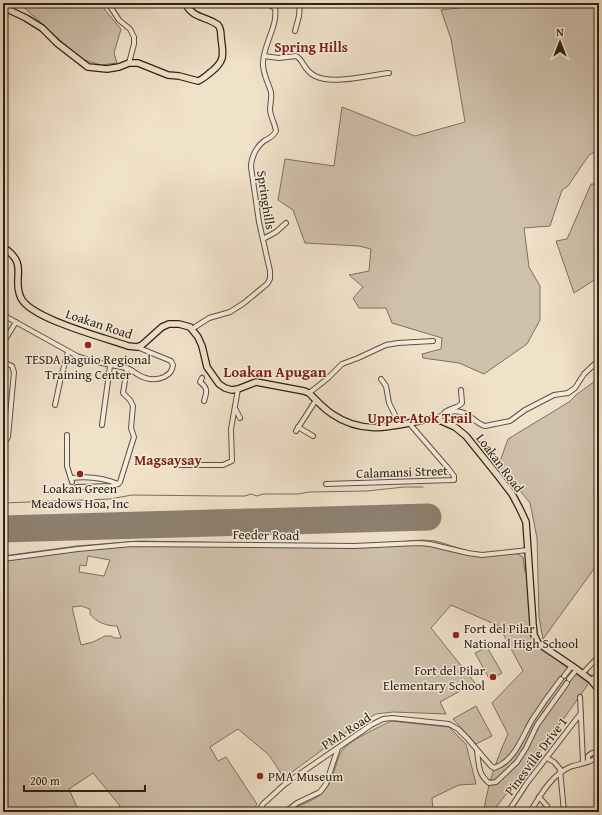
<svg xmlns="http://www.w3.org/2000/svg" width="602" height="815" viewBox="0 0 602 815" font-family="'Gentium Book Plus',serif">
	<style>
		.green { fill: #cfc0ab; stroke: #7e7062; fill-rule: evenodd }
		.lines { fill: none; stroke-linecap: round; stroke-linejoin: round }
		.stream { stroke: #796d5f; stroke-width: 1 }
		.runway { stroke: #8e8171; stroke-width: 27 }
		.minor-tunnel { stroke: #c9bba6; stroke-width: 4; stroke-dasharray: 4 2; stroke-linecap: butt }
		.minor-casing { stroke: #5d5145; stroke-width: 6 }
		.major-casing { stroke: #2c2119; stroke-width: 8 }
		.minor { stroke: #f5ecdc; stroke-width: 4 }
		.major { stroke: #f0e1c9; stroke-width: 5.5 }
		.poi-dot { fill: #8f2418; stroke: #f5ecdc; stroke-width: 1.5 }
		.labels { text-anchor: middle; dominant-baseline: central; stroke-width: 3; stroke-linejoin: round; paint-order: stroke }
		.street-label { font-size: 13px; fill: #2c2119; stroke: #f5ecdc }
		.poi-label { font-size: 13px; fill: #2c2119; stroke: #f5ecdc }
		.neighbourhood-label { font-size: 14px; font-weight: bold; fill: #7a1f14; stroke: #f5ecdc }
		.quarter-label { font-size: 15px; font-weight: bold; fill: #7a1f14; stroke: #f5ecdc }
	</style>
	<rect width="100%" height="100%" fill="#f0e1c9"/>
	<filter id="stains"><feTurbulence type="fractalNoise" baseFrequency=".005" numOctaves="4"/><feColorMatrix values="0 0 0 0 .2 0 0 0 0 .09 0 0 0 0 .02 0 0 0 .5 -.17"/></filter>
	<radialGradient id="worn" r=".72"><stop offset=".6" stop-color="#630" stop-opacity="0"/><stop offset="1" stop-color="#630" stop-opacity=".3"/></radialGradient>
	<g class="green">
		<polygon points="19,3 99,3 121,29 114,53 117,63 101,65 81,59"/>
		<polygon points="487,3 599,3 599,150 589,155 568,186 562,190 550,226 524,228 529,267 540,286 540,320 527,344 484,374 459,363 423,358 422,354 441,349 442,338 392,323 386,308 359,308 353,298 363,287 349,275 369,271 371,249 359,246 305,243 293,210 278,200 285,159 334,166 342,107 415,136 465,122 451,39 441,10 481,5"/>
		<polygon points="591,184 599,184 599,277 574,293 556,241 567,239"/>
		<polygon points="599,378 599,562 543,639 539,617 537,538 530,503 518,488 498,467 508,439 569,402 576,395"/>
		<path d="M423 540 436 541 471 552 487 553 512 551 523 557 525 572H527L531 637 536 645 589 683 547 742 493 811 484 809C488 784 497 758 508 734L492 703 523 671 499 626 451 605 431 628 475 683 440 702 446 714 393 712 376 714 352 728 284 778 269 755 238 729 210 747 218 761 226 757 257 804 252 812H115L120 806 93 773 69 789 79 812H3V556L77 546 140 541 357 545ZM88 556 110 560 104 576 79 572 80 565 86 566ZM81 606 90 609V614C96 622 106 626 117 626L121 638H115L111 636H105L93 642 81 645 72 607Z"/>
		<polygon points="487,647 502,673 490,680 475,653"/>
		<polygon points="476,706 492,736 476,744 453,719"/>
		<path d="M391 721 449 727 466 744 476 784 459 785 432 798 433 812H290C299 804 316 801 324 791 334 779 335 764 341 752 346 742 381 726 391 721Z"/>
	</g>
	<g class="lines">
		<polyline class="stream" points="3,503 110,499 132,495 224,496 245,496 251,494 257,496 263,494 298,494 309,492 367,491 404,487 423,487"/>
		<polyline class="runway" points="3,529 428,517"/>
		<polyline class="minor-tunnel" points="202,378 204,372"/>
		<g class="minor-casing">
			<g id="minor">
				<polyline points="108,3 119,20 130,29 134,37 134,44 129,63"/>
				<polyline points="273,6 289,3"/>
				<polyline points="295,31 299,16 300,3"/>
				<path d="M264 56 279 58 296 56C304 60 303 70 315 76 332 85 370 75 389 73"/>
				<polyline points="263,239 276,232 286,223"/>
				<path d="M3 315 77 356C93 362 109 365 126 368 131 369 133 371 137 374 145 379 155 381 164 377 170 374 172 371 173 365L171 361 137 347"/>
				<path d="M192 329 209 318 230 312 244 303 267 284 270 279V271L259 222 251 167C251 158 256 147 264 141 269 138 273 137 276 131 275 124 271 118 270 110 270 104 272 98 271 92 268 82 262 72 263 62 264 43 278 26 275 8L265 3"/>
				<polyline points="3,343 16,322"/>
				<polyline points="3,362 12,366 14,372 8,437 7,439 3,439"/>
				<path d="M202 378 200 382C208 388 207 392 204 401"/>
				<polyline points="381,379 386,386 389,403 400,425"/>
				<polyline points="309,393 327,379 342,364 358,358 386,345 398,343 433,341"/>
				<polyline points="55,405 61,377 68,352"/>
				<polyline points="236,410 240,418"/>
				<path d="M445 412C451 408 458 408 462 403L461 390"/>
				<path d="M436 419C446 412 456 408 468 415 474 419 478 424 485 426L510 421 525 410 554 395 568 393 575 388 584 374 599 360"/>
				<polyline points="102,425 110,366"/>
				<polyline points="298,427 313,436"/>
				<polyline points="296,431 316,400"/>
				<polyline points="67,435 67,466 72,482"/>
				<polyline points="180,465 223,465 232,461 231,429 238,389"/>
				<path d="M71 478C88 476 102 477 118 484"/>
				<polyline points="326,484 454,480 454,476 447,467 409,423"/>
				<polyline points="77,487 113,486 118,484 120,482 134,437 131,428 133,406 130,400 123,393 127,368"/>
				<polyline points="3,559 78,549 132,544 354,546 419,543 430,544 468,553 482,555 528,550"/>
				<polyline points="582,674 599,656"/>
				<polyline points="564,676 572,666"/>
				<polyline points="569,679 577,669"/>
				<polyline points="591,680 599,674"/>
				<polyline points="580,697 583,762"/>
				<path d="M477 751C479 765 478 774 489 783L496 782 517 762 526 748 537 725 567 683"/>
				<polyline points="547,758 554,762 560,769 564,812"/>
				<polyline points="588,761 588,756 592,753 595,753"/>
				<polyline points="539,797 547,806 549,812"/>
				<path d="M258 812 263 804 285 784 371 725 383 719 392 718 449 724 458 729 467 738 491 766 494 768C515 761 522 737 532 720 541 706 551 692 561 679"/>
				<polyline points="285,812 297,803 320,792 326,784 338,748"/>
				<polyline points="508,812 527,783 581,713"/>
				<path d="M530 812C540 796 551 775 570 767 578 764 590 763 596 758L595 753 599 745"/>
			</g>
		</g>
		<g class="major-casing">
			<g id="major">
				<path d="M3 7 26 18 42 28 57 43 88 67 107 69 119 67 129 63H138L168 75 179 76 198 81C203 79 207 75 211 72 226 60 223 54 221 37 221 33 221 28 218 25 206 16 193 19 185 3"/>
				<path d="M3 247C30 265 11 277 21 298 31 319 106 338 128 346L137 347 142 345 162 327 169 324H179L190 327 198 337 202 346 207 367 219 384 225 388 232 390 238 389 256 382 304 391 309 393C316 400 323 408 332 414 364 436 393 426 428 419H437L455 427 466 436 499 477 512 494 520 509 526 522 533 624 534 635 538 643 572 666 591 680 599 690"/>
			</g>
		</g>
		<use href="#minor" class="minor"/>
		<use href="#major" class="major"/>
	</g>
	<g class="poi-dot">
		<circle cx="88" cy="345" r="4"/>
		<circle cx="80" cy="474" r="4"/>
		<circle cx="456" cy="635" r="4"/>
		<circle cx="493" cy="677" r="4"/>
		<circle cx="260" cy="776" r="4"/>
	</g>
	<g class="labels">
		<g class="street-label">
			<text transform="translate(266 200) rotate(81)">Springhills</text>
			<text transform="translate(99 324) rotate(18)">Loakan Road</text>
			<text transform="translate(500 463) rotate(53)">Loakan Road</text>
			<text transform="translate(402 472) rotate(-2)">Calamansi Street</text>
			<text transform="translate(266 535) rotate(1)">Feeder Road</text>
			<text transform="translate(346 731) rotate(-33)">PMA Road</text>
			<text transform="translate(536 756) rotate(-53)">Pinesville Drive 1</text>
		</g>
		<g class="poi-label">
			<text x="88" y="359">TESDA Baguio Regional<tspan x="88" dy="15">Training Center</tspan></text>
			<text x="80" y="488">Loakan Green<tspan x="80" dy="15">Meadows Hoa, Inc</tspan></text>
			<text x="464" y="628" text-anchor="start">Fort del Pilar<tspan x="464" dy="15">National High School</tspan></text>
			<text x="485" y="670" text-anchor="end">Fort del Pilar<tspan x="485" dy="15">Elementary School</tspan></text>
			<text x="268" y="776" text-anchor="start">PMA Museum</text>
		</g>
		<g class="neighbourhood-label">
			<text x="311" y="47">Spring Hills</text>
			<text x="420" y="418">Upper Atok Trail</text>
			<text x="168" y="460">Magsaysay</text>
		</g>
		<g class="quarter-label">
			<text x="275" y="371">Loakan Apugan</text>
		</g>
	</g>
	<rect width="602" height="815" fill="none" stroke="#f0e1c9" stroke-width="16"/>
	<rect x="4" y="4" width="594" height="807" fill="none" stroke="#2c2119" stroke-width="2"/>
	<rect x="8" y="8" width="586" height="799" fill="none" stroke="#2c2119"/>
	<g transform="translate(560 42)" stroke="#f5ecdc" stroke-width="3" paint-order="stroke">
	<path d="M0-3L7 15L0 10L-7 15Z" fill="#2c2119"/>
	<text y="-6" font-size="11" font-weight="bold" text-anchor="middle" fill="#2c2119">N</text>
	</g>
	<path d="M24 785v6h121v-6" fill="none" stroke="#2c2119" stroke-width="2"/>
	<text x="30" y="785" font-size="12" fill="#2c2119" stroke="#f5ecdc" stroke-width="3" paint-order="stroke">200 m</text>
	<rect width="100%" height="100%" filter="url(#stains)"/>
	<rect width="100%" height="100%" fill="url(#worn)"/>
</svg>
